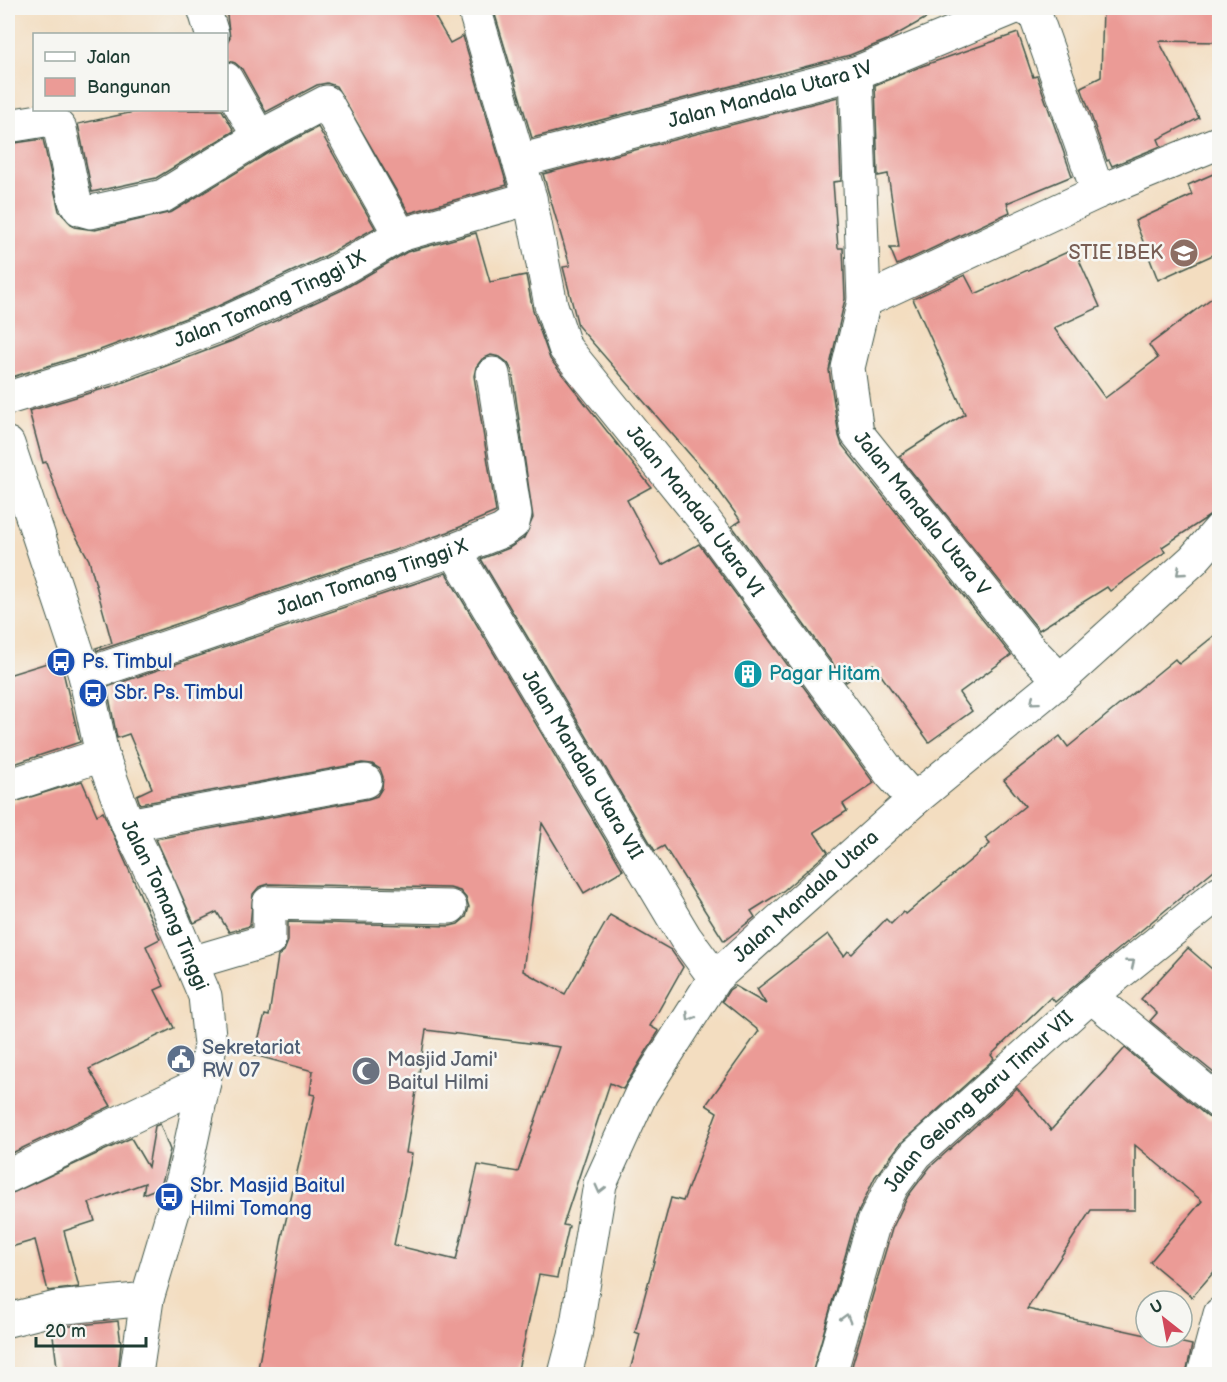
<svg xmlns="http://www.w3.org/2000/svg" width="1227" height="1382" viewBox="0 0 1227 1382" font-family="'Balsamiq Sans',sans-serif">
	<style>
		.building { fill: #eb9b96; fill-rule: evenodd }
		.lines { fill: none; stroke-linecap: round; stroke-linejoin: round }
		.street-casing { stroke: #3f5549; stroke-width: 35 }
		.secondary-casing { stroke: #3f5549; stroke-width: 35 }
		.street { stroke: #fff; stroke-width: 33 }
		.secondary { stroke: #fff; stroke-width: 33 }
		.oneway { stroke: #8f9e9a }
		.labels { text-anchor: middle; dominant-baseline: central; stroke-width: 5; stroke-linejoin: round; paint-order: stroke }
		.street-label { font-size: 20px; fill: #1f3d34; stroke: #f6f6f2 }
		.education-label { font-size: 20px; fill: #785e54; stroke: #f6f6f2; text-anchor: end }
		.transit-label { font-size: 20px; fill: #164399; stroke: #f6f6f2; text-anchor: start }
		.culture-label { font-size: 20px; fill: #0d838f; stroke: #f6f6f2; text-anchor: start }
		.service-label { font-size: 20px; fill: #4e5e75; stroke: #f6f6f2; text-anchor: start }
		.worship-label { font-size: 20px; fill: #5b616d; stroke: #f6f6f2; text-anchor: start }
	</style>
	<rect width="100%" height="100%" fill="#f6f6f2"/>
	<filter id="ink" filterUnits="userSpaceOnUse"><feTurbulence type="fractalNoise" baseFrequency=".0167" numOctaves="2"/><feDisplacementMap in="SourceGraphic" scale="12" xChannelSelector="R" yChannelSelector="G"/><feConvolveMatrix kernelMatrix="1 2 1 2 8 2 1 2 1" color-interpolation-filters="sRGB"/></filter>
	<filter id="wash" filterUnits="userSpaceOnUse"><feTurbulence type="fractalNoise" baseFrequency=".008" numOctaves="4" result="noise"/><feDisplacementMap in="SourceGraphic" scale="24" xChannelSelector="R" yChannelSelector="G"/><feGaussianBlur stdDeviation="1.35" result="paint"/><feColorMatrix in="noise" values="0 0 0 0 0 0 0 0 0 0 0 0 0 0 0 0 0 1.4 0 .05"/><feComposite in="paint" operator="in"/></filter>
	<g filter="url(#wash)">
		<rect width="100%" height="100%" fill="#f3ddc0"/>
		<g id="blocks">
			<g class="building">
				<polygon points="226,8 430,8 450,43 463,36 507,185 409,213 336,86 327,83 317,85 266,112 242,69 235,63 226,60 226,45 230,38"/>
				<polygon points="493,8 944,8 887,40 850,55 532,138"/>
				<polygon points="1103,8 1220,8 1220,42 1159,41 1199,118 1158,139 1161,146 1112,166 1109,160 1107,161 1081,87 1101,77"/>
				<polygon points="1018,33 1033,77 1037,76 1072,176 1007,203 1010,212 897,265 890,248 899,248 888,174 878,176 875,85 922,66"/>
				<polygon points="838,97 841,181 833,182 838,248 843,248 845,299 829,370 839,436 842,445 1011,655 959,693 972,711 929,742 873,664 846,682 732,526 741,521 706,473 578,326 563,267 570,266 543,174"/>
				<polygon points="143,110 222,110 234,131 156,178 92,192 78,124"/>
				<polygon points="318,127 375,228 325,256 218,306 100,350 12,377 8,349 8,144 43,139 59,211 74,227 95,230 172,212 268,153"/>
				<polygon points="1220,171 1220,261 1215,254 1158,280 1135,221 1192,195 1188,185"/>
				<polygon points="476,233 490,282 526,275 533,311 550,359 651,487 627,500 662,565 699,544 874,783 843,804 847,811 814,832 828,852 783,891 751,911 755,917 724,941 664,846 655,851 481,559 509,548 524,538 533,518 512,371 508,363 500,357 491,355 482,359 476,367 474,376 496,512 448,532 97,651 96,648 112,643 89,560 65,516 46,462 43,463 29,411 113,386 232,341 342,290 407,252"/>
				<polygon points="1074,249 1100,307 1054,328 1105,398 1158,358 1149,345 1220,292 1220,509 1162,547 1165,552 1110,591 1107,587 1039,630 899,456 965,414 913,299 965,275 975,294"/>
				<path d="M446 573 623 870 584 893 542 823 523 971 565 994 610 915 671 950 683 967 650 1026 659 1031 623 1089 610 1083 563 1225 569 1226 557 1278 539 1275 517 1374H257L282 1237 315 1095 310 1094 313 1071 254 1055 265 1015 269 1016 278 956 284 951 288 941V922L450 926 458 924 466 917 469 907 466 898 460 891 450 888 269 884 259 887 253 894 250 926 229 932 217 912 194 923 156 839 368 799 377 796 382 788 383 777 380 769 372 764 362 763 140 804 137 795 152 788 129 734 117 738 107 687ZM426 1030 560 1047 518 1172 478 1165 456 1260 394 1245 412 1154 406 1153Z"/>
				<polygon points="1220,631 1220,865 1055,1002 1051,997 991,1055 994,1059 901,1143 875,1177 856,1217 812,1374 629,1374 640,1334 635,1332 671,1198 683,1201 717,1112 706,1105 759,1031 722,1001 729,990 735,986 766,1004 757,989 828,934 844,956 848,951 852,954 886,919 891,924 903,912 906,914 990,844 985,838 1025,806 1004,780 1060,736 1068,747 1175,659 1179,664"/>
				<polygon points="60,659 80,742 8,766 8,675"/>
				<polygon points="82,781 97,815 103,812 160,939 146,946 164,986 155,990 174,1028 89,1069 111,1106 12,1153 8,1146 8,804"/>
				<polygon points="1188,948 1220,976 1220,1078 1150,1021 1157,1013 1141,999"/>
				<polygon points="1125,1048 1208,1117 1220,1121 1220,1265 1192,1297 1150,1262 1202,1201 1135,1145 1135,1210 1091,1210 1027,1309 1192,1345 1186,1374 886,1374 852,1366 892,1229 908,1196 930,1167 1017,1088 1051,1130"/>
				<polygon points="160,1124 170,1150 161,1187 143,1194 145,1183 89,1203 95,1221 64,1231 79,1287 48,1291 35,1240 8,1248 8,1195 131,1138 148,1167 155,1126"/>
				<polygon points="118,1321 121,1344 118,1374 58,1374 52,1328"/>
			</g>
		</g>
	</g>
	<g filter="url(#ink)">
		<use href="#blocks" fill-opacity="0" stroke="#3f5549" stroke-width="1.5"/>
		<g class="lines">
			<g class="street-casing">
				<g id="street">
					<polyline points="204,8 212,34"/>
					<path id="s1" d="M474 8 530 198 551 305 565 348 705 521 890 773 914 800"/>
					<polyline points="1024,8 1035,14 1098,192"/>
					<path id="s2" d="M856 73 864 301 848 368 857 433 1031 650 1060 680"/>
					<polyline points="226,79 259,137"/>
					<polyline points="8,126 51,119 60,129 75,201 80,209 91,212 163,196 259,137 326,102 400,235"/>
					<path id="s3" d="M519 161 856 73 1013 8"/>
					<polyline points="864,301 1098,192 1220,142"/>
					<path id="s4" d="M8 398 106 368 225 323 334 273 400 235 530 198"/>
					<path id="s5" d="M8 444 85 675 102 755 128 825 159 887 205 996 210 1045 204 1082 184 1175 147 1299 136 1374"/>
					<path id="s6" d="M454 550 685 937 715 978"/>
					<path id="s7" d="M85 675 454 550 502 531 513 523 515 514 493 374"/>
					<polyline points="8,786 102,755"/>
					<polyline points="128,825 365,781"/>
					<polyline points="191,963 269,940 269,903 450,907"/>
					<polyline points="1091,996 1220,1103"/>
					<polyline points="8,1176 204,1082"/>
					<polyline points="8,1320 56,1308 147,1299"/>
					<path id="s8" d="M830 1374 874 1222 892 1186 916 1154 1091 996 1220 892"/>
					<polyline points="1204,1374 1220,1314"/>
				</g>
			</g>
			<g class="secondary-casing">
				<g id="secondary">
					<path id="s9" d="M565 1374 575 1336 600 1184 641 1094 715 978 914 800 1060 680 1193 560 1220 529"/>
				</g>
			</g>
			<use href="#street" class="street"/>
			<use href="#secondary" class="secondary"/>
		</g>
		<defs><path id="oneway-chevron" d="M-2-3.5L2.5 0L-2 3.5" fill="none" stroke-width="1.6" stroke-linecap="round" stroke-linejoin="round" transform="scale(1.5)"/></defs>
		<g class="oneway">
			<use href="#oneway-chevron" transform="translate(1180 572) rotate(139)"/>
			<use href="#oneway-chevron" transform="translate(1034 701) rotate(140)"/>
			<use href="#oneway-chevron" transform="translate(1131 963) rotate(-39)"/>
			<use href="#oneway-chevron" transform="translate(690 1017) rotate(122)"/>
			<use href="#oneway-chevron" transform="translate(600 1189) rotate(104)"/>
			<use href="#oneway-chevron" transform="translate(846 1318) rotate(-74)"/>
		</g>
	</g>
	<defs>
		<g id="university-disc" transform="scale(1.5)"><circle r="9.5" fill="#8d6e63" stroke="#f6f6f2"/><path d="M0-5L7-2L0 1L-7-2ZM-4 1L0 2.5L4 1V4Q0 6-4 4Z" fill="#fff"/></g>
		<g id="bus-disc" transform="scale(1.5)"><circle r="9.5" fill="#1a4fb4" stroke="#f6f6f2"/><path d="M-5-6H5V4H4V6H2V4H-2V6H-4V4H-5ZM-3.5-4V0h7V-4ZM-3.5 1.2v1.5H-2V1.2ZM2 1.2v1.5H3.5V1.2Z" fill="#fff"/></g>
		<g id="building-disc" transform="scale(1.5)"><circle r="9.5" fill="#0f9aa8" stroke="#f6f6f2"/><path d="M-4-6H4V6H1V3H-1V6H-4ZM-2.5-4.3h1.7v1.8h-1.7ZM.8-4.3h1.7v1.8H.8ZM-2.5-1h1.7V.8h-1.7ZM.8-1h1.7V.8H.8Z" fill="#fff"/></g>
		<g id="civic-disc" transform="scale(1.5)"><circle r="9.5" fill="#5c6f8a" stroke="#f6f6f2"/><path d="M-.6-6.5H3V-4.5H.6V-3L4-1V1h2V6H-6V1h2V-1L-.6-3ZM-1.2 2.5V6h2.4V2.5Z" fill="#fff"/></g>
		<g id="mosque-disc" transform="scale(1.5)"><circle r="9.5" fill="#6b7280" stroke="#f6f6f2"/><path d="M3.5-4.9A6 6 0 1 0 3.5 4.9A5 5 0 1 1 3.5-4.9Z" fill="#fff"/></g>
	</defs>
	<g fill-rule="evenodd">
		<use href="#university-disc" x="1184" y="253"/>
		<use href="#bus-disc" x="61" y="662"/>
		<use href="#building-disc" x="748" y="674"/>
		<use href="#bus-disc" x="93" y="693"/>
		<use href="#civic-disc" x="181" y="1059"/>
		<use href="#mosque-disc" x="366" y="1071"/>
		<use href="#bus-disc" x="169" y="1197"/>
	</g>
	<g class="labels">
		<g class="street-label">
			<text stroke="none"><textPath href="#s3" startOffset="260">Jalan Mandala Utara IV</textPath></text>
			<text stroke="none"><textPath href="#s4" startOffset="280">Jalan Tomang Tinggi IX</textPath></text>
			<text stroke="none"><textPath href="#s1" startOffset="561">Jalan Mandala Utara VI</textPath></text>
			<text stroke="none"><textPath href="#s2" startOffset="466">Jalan Mandala Utara V</textPath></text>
			<text stroke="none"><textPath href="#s7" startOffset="303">Jalan Tomang Tinggi X</textPath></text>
			<text stroke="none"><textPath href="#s6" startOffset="250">Jalan Mandala Utara VII</textPath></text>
			<text stroke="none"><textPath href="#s9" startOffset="552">Jalan Mandala Utara</textPath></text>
			<text stroke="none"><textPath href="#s5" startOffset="488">Jalan Tomang Tinggi</textPath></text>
			<text stroke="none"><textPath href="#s8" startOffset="320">Jalan Gelong Baru Timur VII</textPath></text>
		</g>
		<g class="education-label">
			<text x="1163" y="253">STIE IBEK</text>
		</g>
		<g class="transit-label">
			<text x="82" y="662">Ps. Timbul</text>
			<text x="114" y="693">Sbr. Ps. Timbul</text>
			<text x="190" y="1186">Sbr. Masjid Baitul<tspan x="190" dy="23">Hilmi Tomang</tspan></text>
		</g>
		<g class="culture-label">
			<text x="769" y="674">Pagar Hitam</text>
		</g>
		<g class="service-label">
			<text x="202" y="1048">Sekretariat<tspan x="202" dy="23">RW 07</tspan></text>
		</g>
		<g class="worship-label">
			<text x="387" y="1060">Masjid Jami'<tspan x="387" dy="23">Baitul Hilmi</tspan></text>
		</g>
	</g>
	<rect width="1227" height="1382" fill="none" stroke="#f6f6f2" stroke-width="30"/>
	<rect x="33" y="33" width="195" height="78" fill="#f6f6f2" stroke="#a0aca6" stroke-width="1.5"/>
	<rect x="45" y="52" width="30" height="9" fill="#ffffff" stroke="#a0aca6" stroke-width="1.5"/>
	<text x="87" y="63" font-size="18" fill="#1f3d34">Jalan</text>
	<rect x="45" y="78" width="30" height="18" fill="#eb9b96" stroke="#a0aca6" stroke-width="1.5"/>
	<text x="87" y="93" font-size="18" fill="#1f3d34">Bangunan</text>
	<g transform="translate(1164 1319) rotate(329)"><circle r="28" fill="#f6f6f2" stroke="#a0aca6" stroke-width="1.5"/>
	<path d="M0-4.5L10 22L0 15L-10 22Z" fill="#d1495b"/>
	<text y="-9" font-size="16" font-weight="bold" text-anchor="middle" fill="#1f3d34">U</text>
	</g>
	<path d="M36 1337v9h110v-9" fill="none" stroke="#1f3d34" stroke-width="3"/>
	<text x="45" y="1337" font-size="18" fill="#1f3d34" stroke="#f6f6f2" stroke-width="4.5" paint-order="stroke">20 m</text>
</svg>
